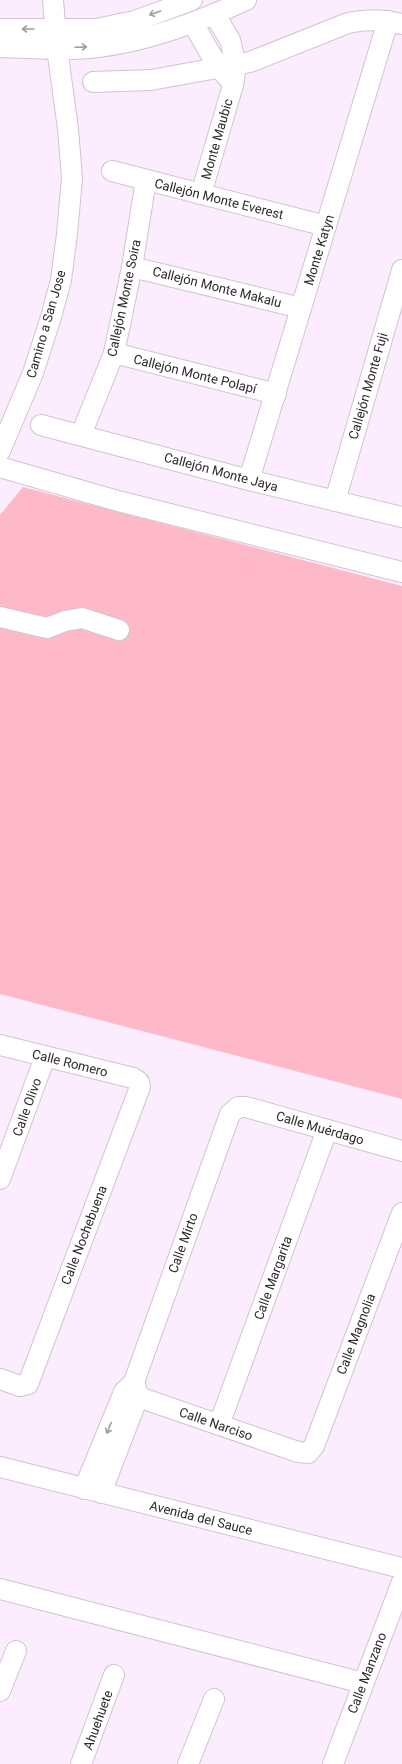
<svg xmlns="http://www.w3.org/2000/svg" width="402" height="1764" viewBox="0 0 402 1764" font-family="Roboto,sans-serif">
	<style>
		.green { fill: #feb9c9 }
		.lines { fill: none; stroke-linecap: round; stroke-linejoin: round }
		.minor-casing { stroke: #d2c3d3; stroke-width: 22 }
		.minor { stroke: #fff; stroke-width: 20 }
		.oneway { stroke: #a19ea1 }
		.labels { text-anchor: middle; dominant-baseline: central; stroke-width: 3.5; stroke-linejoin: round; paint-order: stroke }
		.street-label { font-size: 13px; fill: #2e282e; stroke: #fff }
	</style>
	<rect width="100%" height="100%" fill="#fbedfd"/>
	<polygon class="green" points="23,487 402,586 402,1099 0,994 0,515"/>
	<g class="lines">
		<g class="minor-casing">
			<g id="minor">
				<polyline points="193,23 211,55 227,77"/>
				<polyline points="0,29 96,29 135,21 192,0"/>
				<path d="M0 47C32 48 66 51 98 47 149 41 199 22 246 0"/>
				<path d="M93 82 151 80 250 62 348 23C367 19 383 19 402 24"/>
				<polyline points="112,171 326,226"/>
				<polyline points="201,194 233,85 236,65 230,40 215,15"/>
				<polyline points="132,267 301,308"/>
				<polyline points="114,353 276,394"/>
				<polyline points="41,425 249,480 402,517"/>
				<polyline points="81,435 114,353 132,267 146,180"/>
				<polyline points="0,451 33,373 51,317 61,280 67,234 72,178 68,129 57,48 53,0"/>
				<polyline points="0,467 118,501 402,572"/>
				<polyline points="249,480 388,21"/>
				<polyline points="335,501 402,270"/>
				<polyline points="0,617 47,628 65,621 82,618 119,630"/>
				<polyline points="0,1045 133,1078 139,1082 140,1087 28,1384 20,1386 0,1379"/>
				<polyline points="0,1179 45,1057"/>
				<polyline points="124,1392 298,1452 308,1453 314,1446 402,1213"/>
				<polyline points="219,1425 327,1130"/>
				<polyline points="0,1467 402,1568"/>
				<polyline points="84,1489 124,1392 134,1382 230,1114 238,1107 246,1107 402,1151"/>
				<polyline points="101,1493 138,1397 135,1385"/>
				<polyline points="0,1589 363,1683"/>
				<polyline points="0,1691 16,1651"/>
				<polyline points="81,1764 114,1675"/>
				<polyline points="188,1764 214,1699"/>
				<polyline points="333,1764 402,1582"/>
			</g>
		</g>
		<use href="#minor" class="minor"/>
	</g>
	<defs><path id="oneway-shaft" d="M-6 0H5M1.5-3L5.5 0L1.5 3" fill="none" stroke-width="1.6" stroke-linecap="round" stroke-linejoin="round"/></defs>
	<g class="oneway">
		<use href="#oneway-shaft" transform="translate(155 13) rotate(161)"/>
		<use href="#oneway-shaft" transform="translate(28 29) rotate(180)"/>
		<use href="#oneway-shaft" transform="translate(81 47) rotate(-2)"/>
		<use href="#oneway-shaft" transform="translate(109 1428) rotate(112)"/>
	</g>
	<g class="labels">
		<g class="street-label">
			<text transform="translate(217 139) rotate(-74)">Monte Maubic</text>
			<text transform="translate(219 199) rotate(14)">Callejón Monte Everest</text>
			<text transform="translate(319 250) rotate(-73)">Monte Katyn</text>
			<text transform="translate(217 287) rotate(14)">Callejón Monte Makalu</text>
			<text transform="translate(124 298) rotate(-78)">Callejón Monte Soira</text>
			<text transform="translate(46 324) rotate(-74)">Camino a San Jose</text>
			<text transform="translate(195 374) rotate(14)">Callejón Monte Polapí</text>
			<text transform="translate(368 386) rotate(-74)">Callejón Monte Fuji</text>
			<text transform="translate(221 472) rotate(15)">Callejón Monte Jaya</text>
			<text transform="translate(70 1063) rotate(14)">Calle Romero</text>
			<text transform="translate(27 1107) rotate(-70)">Calle Olivo</text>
			<text transform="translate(320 1128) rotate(16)">Calle Muérdago</text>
			<text transform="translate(84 1235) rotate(-69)">Calle Nochebuena</text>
			<text transform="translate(183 1243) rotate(-70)">Calle Mirto</text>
			<text transform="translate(273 1278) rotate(-70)">Calle Margarita</text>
			<text transform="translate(356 1334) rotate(-69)">Calle Magnolia</text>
			<text transform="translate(216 1424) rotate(19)">Calle Narciso</text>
			<text transform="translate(201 1518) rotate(14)">Avenida del Sauce</text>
			<text transform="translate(367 1673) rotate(-69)">Calle Manzano</text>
			<text transform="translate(98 1720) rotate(-70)">Ahuehuete</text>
		</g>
	</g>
</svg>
